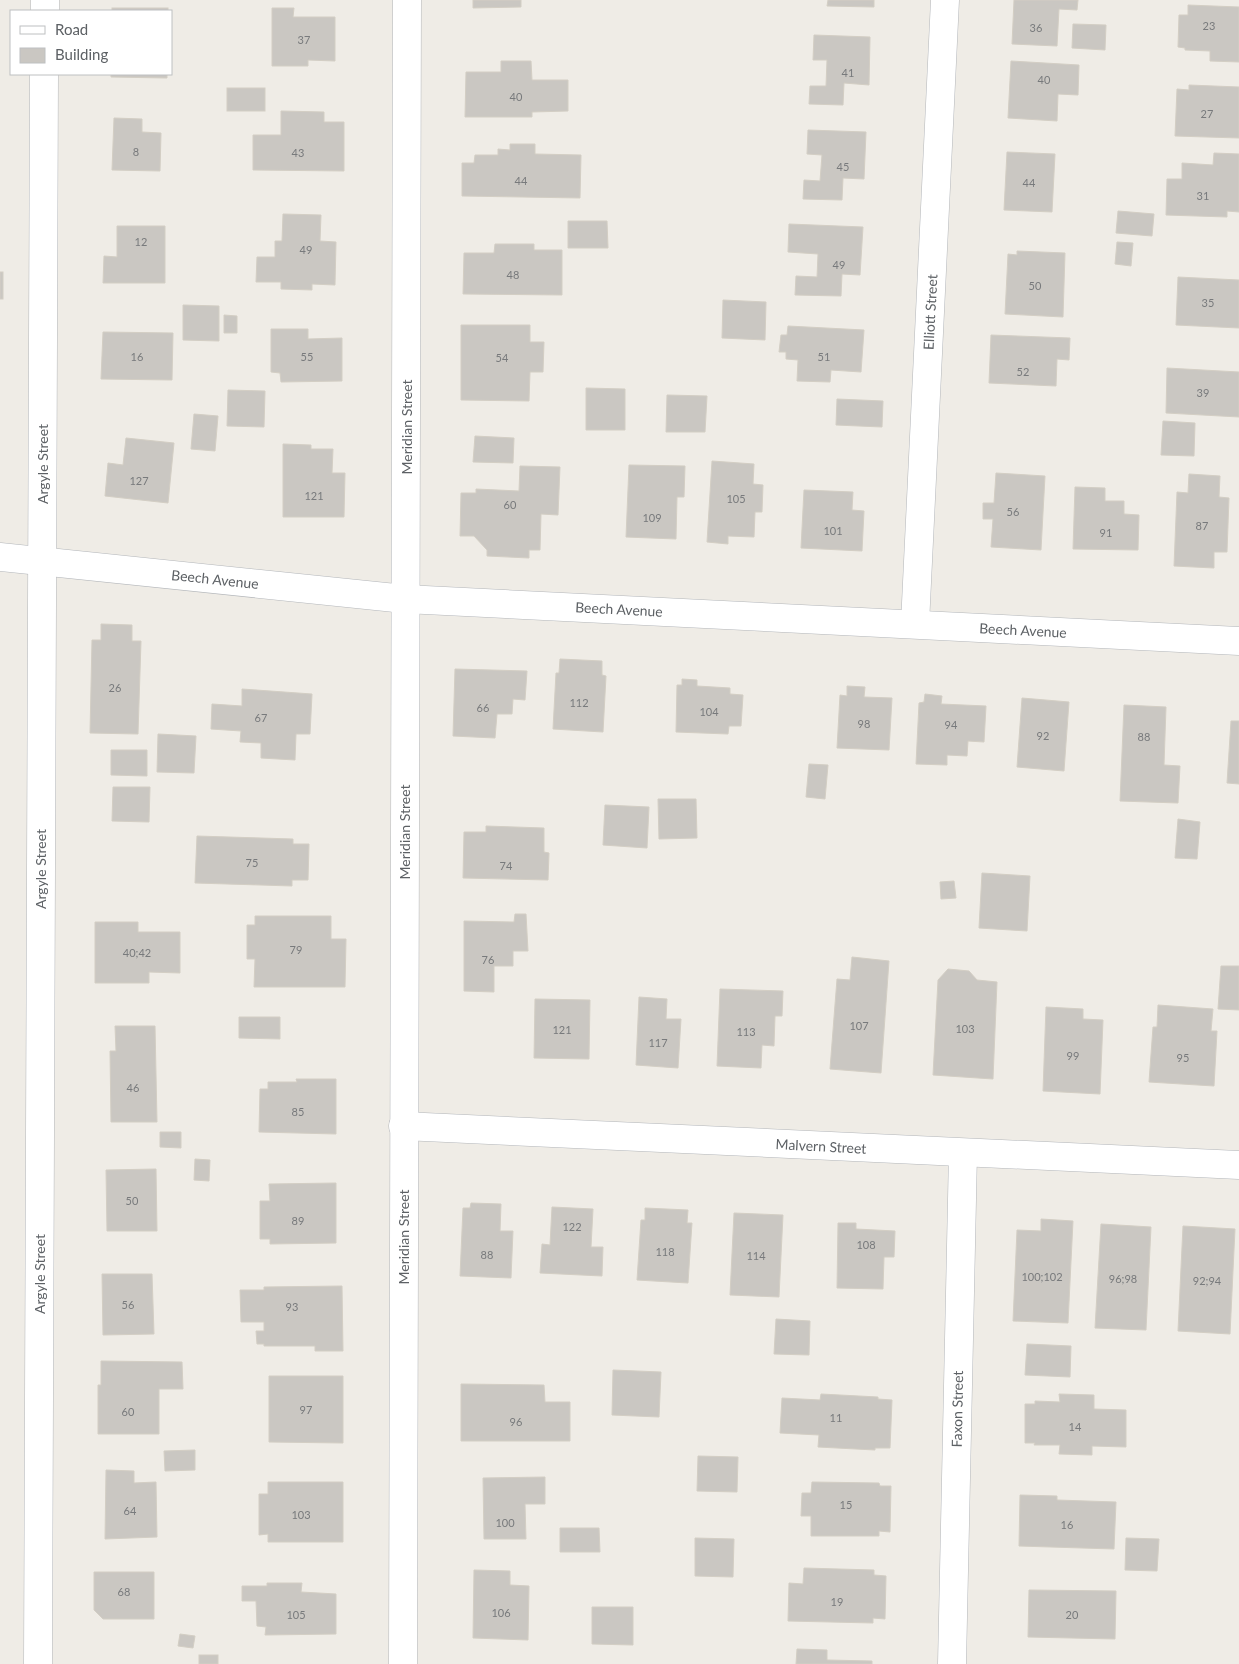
<svg xmlns="http://www.w3.org/2000/svg" width="1239" height="1664" viewBox="0 0 1239 1664" font-family="Lato,sans-serif">
	<style>
		.building { fill: #cac7c2; stroke: #d3cec4 }
		.lines { fill: none; stroke-linecap: round; stroke-linejoin: round }
		.minor-casing { stroke: #b3b6ba; stroke-width: 29 }
		.minor { stroke: #fff; stroke-width: 28 }
		.labels { text-anchor: middle; dominant-baseline: central; stroke-width: 4.5; stroke-linejoin: round; paint-order: stroke }
		.number-label { font-size: 11px; fill: #787a7c }
		.street-label { font-size: 14px; fill: #5d6165; stroke: #fff }
	</style>
	<rect width="100%" height="100%" fill="#efece6"/>
	<g class="building">
		<polygon points="473,0 521,0 521,7 473,8"/>
		<polygon points="828,0 874,0 874,7 827,6"/>
		<polygon points="1014,0 1078,0 1077,10 1059,9 1057,46 1012,44"/>
		<polygon points="1188,5 1239,7 1239,62 1210,61 1210,51 1185,50 1185,48 1178,47 1179,15 1188,15"/>
		<rect x="112" y="8" width="56" height="3"/>
		<polygon points="272,8 294,8 293,17 335,17 335,61 308,60 308,66 272,66"/>
		<polygon points="1073,24 1106,25 1105,50 1072,48"/>
		<polygon points="814,35 870,37 869,85 844,83 843,105 809,104 810,86 826,86 827,60 813,60"/>
		<polygon points="501,61 531,61 532,80 568,80 568,111 532,112 532,117 465,117 466,72 501,72"/>
		<polygon points="1011,61 1079,65 1078,95 1058,94 1057,121 1008,118"/>
		<polygon points="111,74 167,74 167,78 111,77"/>
		<polygon points="1189,85 1239,87 1239,138 1175,136 1177,89 1189,90"/>
		<rect x="227" y="88" width="38" height="23"/>
		<polygon points="281,111 324,112 324,122 344,122 344,171 253,170 253,135 281,135"/>
		<polygon points="114,118 142,119 142,132 161,133 160,171 112,170"/>
		<polygon points="808,130 866,132 864,179 843,178 842,200 803,199 804,180 820,181 822,155 807,154"/>
		<polygon points="510,144 535,144 535,154 581,155 580,198 462,196 462,163 474,163 475,155 498,155 498,149 510,150"/>
		<polygon points="1007,152 1055,154 1052,212 1004,210"/>
		<polygon points="1214,153 1239,154 1239,212 1227,211 1227,217 1166,215 1167,179 1182,179 1182,163 1213,165"/>
		<polygon points="1118,211 1154,214 1152,236 1116,233"/>
		<polygon points="283,214 321,215 320,241 336,242 335,285 312,284 312,290 281,289 281,282 256,282 257,257 275,257 275,241 282,241"/>
		<polygon points="568,221 607,221 608,248 568,248"/>
		<polygon points="789,224 863,227 860,275 842,274 841,296 795,295 796,276 817,277 818,254 788,252"/>
		<polygon points="117,226 165,226 165,283 103,283 104,256 117,257"/>
		<polygon points="1117,242 1133,243 1131,266 1115,264"/>
		<polygon points="495,244 534,244 534,250 562,250 562,295 463,294 464,253 494,253"/>
		<polygon points="1017,251 1065,253 1063,317 1005,314 1008,254 1017,255"/>
		<rect x="0" y="272" width="3" height="27"/>
		<polygon points="1178,277 1239,280 1239,328 1176,325"/>
		<polygon points="723,300 766,302 765,340 722,338"/>
		<polygon points="183,305 219,306 219,341 183,340"/>
		<polygon points="224,315 237,316 237,333 224,333"/>
		<polygon points="461,325 530,325 530,342 544,342 543,372 530,372 529,401 461,400"/>
		<polygon points="788,326 864,330 861,372 831,370 830,382 797,381 798,360 786,359 786,352 779,352 781,335 787,335"/>
		<polygon points="271,329 308,329 308,339 342,338 342,381 281,382 280,373 271,372"/>
		<polygon points="103,332 173,333 172,380 101,379"/>
		<polygon points="991,335 1070,338 1069,360 1057,359 1056,386 989,383"/>
		<polygon points="1167,368 1239,372 1239,417 1166,413"/>
		<polygon points="586,388 625,389 625,430 586,430"/>
		<polygon points="228,390 265,391 264,427 227,426"/>
		<polygon points="667,395 707,396 705,432 666,432"/>
		<polygon points="837,399 883,401 882,427 836,425"/>
		<polygon points="194,414 218,416 215,451 191,449"/>
		<polygon points="1163,421 1195,423 1194,456 1161,455"/>
		<polygon points="475,436 514,438 513,463 473,462"/>
		<polygon points="126,438 174,443 168,503 105,496 108,463 123,465"/>
		<polygon points="283,444 311,445 311,449 333,449 332,473 345,473 344,517 283,517"/>
		<polygon points="712,461 754,464 753,484 763,485 762,512 755,512 754,537 728,536 728,544 707,542"/>
		<polygon points="629,465 685,466 684,497 677,497 676,539 626,537"/>
		<polygon points="520,466 560,467 558,515 541,514 540,550 529,550 529,558 487,556 487,550 474,536 460,536 461,493 476,493 476,489 519,491"/>
		<polygon points="996,473 1045,476 1041,550 991,547 993,519 983,519 983,503 994,503"/>
		<polygon points="1189,474 1220,476 1219,497 1229,498 1227,552 1214,552 1214,568 1174,566 1177,492 1188,493"/>
		<polygon points="1075,487 1105,488 1105,501 1124,501 1124,514 1139,515 1138,550 1073,549"/>
		<polygon points="804,490 853,492 852,510 864,511 862,551 801,548"/>
		<polygon points="101,624 132,625 132,641 141,641 138,734 90,733 92,640 101,640"/>
		<polygon points="560,659 602,661 602,675 606,676 603,732 553,729 556,673 559,673"/>
		<polygon points="455,669 527,671 525,700 513,699 512,714 497,714 495,738 453,736"/>
		<polygon points="682,679 697,680 697,686 730,688 730,694 743,695 741,726 729,726 728,734 676,732 677,685 682,685"/>
		<polygon points="847,686 865,687 864,697 892,698 889,750 837,748 840,695 847,696"/>
		<polygon points="242,689 312,694 310,734 296,734 295,760 261,758 261,743 240,742 241,731 211,729 212,704 242,706"/>
		<polygon points="925,694 942,696 941,704 986,706 984,742 968,741 967,756 947,755 947,765 916,764 919,703 924,702"/>
		<polygon points="1022,698 1069,702 1064,771 1017,767"/>
		<polygon points="1124,705 1166,707 1164,765 1180,766 1178,803 1120,801"/>
		<polygon points="1231,721 1239,721 1239,784 1227,783"/>
		<polygon points="158,734 196,736 194,773 157,772"/>
		<polygon points="111,750 147,750 147,776 111,775"/>
		<polygon points="809,764 828,765 825,799 806,797"/>
		<polygon points="113,787 150,787 149,822 112,821"/>
		<polygon points="658,799 696,799 697,838 659,839"/>
		<polygon points="605,805 649,807 647,848 603,845"/>
		<polygon points="1178,819 1200,822 1197,859 1175,858"/>
		<polygon points="486,826 544,828 544,852 549,853 548,880 463,878 464,832 486,832"/>
		<polygon points="197,836 293,839 293,844 309,844 308,880 292,880 292,886 195,883"/>
		<polygon points="982,873 1030,876 1027,931 979,928"/>
		<polygon points="954,881 956,898 941,899 940,882"/>
		<polygon points="515,914 526,914 528,951 513,951 513,966 494,966 494,992 464,991 464,921 514,922"/>
		<polygon points="255,916 331,916 331,939 346,939 345,987 254,987 255,959 247,959 247,925 255,925"/>
		<polygon points="95,922 138,922 138,932 180,932 180,973 149,972 149,983 95,983"/>
		<polygon points="852,957 889,961 881,1073 830,1069 837,979 850,980"/>
		<polygon points="1221,966 1239,966 1239,1010 1218,1009"/>
		<polygon points="948,969 969,971 977,980 997,982 993,1079 933,1075 938,980"/>
		<polygon points="720,989 783,991 782,1016 775,1016 774,1046 762,1045 761,1068 717,1066"/>
		<polygon points="639,997 667,999 666,1019 681,1019 678,1068 636,1065"/>
		<polygon points="535,999 590,1000 589,1059 534,1058"/>
		<polygon points="1158,1005 1213,1009 1211,1031 1217,1031 1214,1086 1149,1082 1153,1027 1157,1027"/>
		<polygon points="1046,1007 1083,1009 1083,1019 1103,1020 1100,1094 1043,1091"/>
		<polygon points="239,1017 280,1017 280,1039 239,1038"/>
		<polygon points="115,1026 155,1026 157,1122 111,1122 110,1051 116,1051"/>
		<polygon points="296,1079 336,1079 336,1134 259,1132 260,1089 268,1089 268,1082 297,1082"/>
		<polygon points="160,1132 181,1132 181,1148 160,1147"/>
		<polygon points="195,1159 210,1160 209,1181 194,1180"/>
		<polygon points="156,1169 157,1231 107,1231 106,1170"/>
		<polygon points="336,1183 336,1243 270,1244 270,1239 260,1239 260,1201 270,1201 269,1184"/>
		<polygon points="471,1203 501,1204 500,1231 513,1231 511,1278 460,1276 463,1208 470,1208"/>
		<polygon points="552,1207 593,1209 591,1247 603,1247 602,1276 540,1273 542,1244 550,1245"/>
		<polygon points="645,1208 688,1210 687,1223 692,1223 688,1283 637,1280 641,1220 645,1220"/>
		<polygon points="734,1213 783,1215 779,1297 730,1295"/>
		<polygon points="1041,1219 1073,1221 1068,1323 1013,1321 1017,1230 1041,1231"/>
		<polygon points="838,1223 856,1223 856,1229 895,1231 894,1257 884,1257 883,1289 837,1288"/>
		<polygon points="1101,1224 1151,1227 1146,1330 1095,1328"/>
		<polygon points="1183,1226 1235,1229 1230,1334 1178,1331"/>
		<polygon points="102,1274 152,1274 154,1334 103,1335"/>
		<polygon points="342,1286 343,1351 315,1351 315,1346 264,1346 264,1344 257,1344 256,1331 264,1331 264,1322 241,1322 240,1290 264,1290 264,1287"/>
		<polygon points="776,1319 810,1321 809,1355 774,1354"/>
		<polygon points="1027,1344 1071,1346 1070,1377 1025,1375"/>
		<polygon points="101,1361 182,1362 183,1389 159,1389 159,1434 98,1434 98,1385 101,1385"/>
		<polygon points="613,1370 661,1372 659,1417 612,1415"/>
		<polygon points="269,1376 343,1376 343,1443 269,1442"/>
		<polygon points="461,1384 544,1385 545,1402 570,1402 570,1441 461,1441"/>
		<polygon points="821,1394 878,1397 878,1399 892,1400 890,1448 875,1448 875,1450 818,1447 819,1435 780,1433 782,1398 820,1400"/>
		<polygon points="1059,1394 1094,1395 1094,1409 1126,1410 1126,1447 1092,1446 1092,1455 1059,1454 1060,1445 1034,1445 1035,1443 1025,1443 1025,1404 1035,1404 1035,1401 1060,1402"/>
		<polygon points="195,1450 195,1470 165,1471 164,1451"/>
		<polygon points="698,1456 738,1457 737,1492 697,1491"/>
		<polygon points="106,1470 134,1471 134,1483 156,1482 157,1537 105,1539"/>
		<polygon points="545,1477 545,1504 525,1504 526,1539 484,1539 483,1478"/>
		<polygon points="268,1482 343,1482 343,1542 268,1542 268,1534 259,1535 259,1494 268,1494"/>
		<polygon points="812,1482 879,1483 880,1486 891,1486 890,1532 879,1531 879,1536 811,1536 811,1516 801,1516 802,1493 811,1493"/>
		<polygon points="1020,1495 1057,1496 1057,1500 1116,1502 1114,1549 1019,1546"/>
		<polygon points="560,1528 599,1528 600,1552 560,1552"/>
		<polygon points="695,1538 734,1539 733,1577 695,1576"/>
		<polygon points="1126,1538 1159,1539 1157,1571 1125,1570"/>
		<polygon points="804,1568 874,1570 874,1575 886,1576 885,1619 873,1618 873,1623 788,1621 789,1583 803,1584"/>
		<polygon points="474,1570 510,1571 510,1585 529,1586 528,1640 473,1638"/>
		<polygon points="94,1572 154,1572 154,1619 103,1619 94,1610"/>
		<polygon points="267,1583 302,1583 301,1592 336,1594 336,1634 265,1635 266,1627 257,1626 256,1601 242,1601 242,1586 267,1586"/>
		<polygon points="1029,1590 1116,1591 1115,1639 1028,1637"/>
		<polygon points="592,1607 633,1607 633,1645 592,1644"/>
		<polygon points="180,1634 195,1636 193,1648 178,1646"/>
		<polygon points="797,1649 827,1650 827,1660 872,1661 872,1664 796,1664"/>
		<rect x="199" y="1655" width="19" height="9"/>
	</g>
	<g class="lines">
		<g class="minor-casing">
			<g id="minor">
				<polyline points="45,11 45,0"/>
				<polyline points="0,557 405,599 1239,641"/>
				<polyline points="915,624 945,0"/>
				<polyline points="403,1126 1239,1165"/>
				<polyline points="38,1664 44,74"/>
				<polyline points="403,1664 407,0"/>
				<polyline points="952,1664 963,1153"/>
			</g>
		</g>
		<use href="#minor" class="minor"/>
	</g>
	<g class="labels">
		<g class="number-label">
			<text x="1209" y="25">23</text>
			<text x="1036" y="27">36</text>
			<text x="304" y="39">37</text>
			<text x="848" y="72">41</text>
			<text x="1044" y="79">40</text>
			<text x="516" y="96">40</text>
			<text x="1207" y="113">27</text>
			<text x="136" y="151">8</text>
			<text x="298" y="152">43</text>
			<text x="843" y="166">45</text>
			<text x="521" y="180">44</text>
			<text x="1029" y="182">44</text>
			<text x="1203" y="195">31</text>
			<text x="141" y="241">12</text>
			<text x="306" y="249">49</text>
			<text x="839" y="264">49</text>
			<text x="513" y="274">48</text>
			<text x="1035" y="285">50</text>
			<text x="1208" y="302">35</text>
			<text x="137" y="356">16</text>
			<text x="307" y="356">55</text>
			<text x="824" y="356">51</text>
			<text x="502" y="357">54</text>
			<text x="1023" y="371">52</text>
			<text x="1203" y="392">39</text>
			<text x="139" y="480">127</text>
			<text x="314" y="495">121</text>
			<text x="736" y="498">105</text>
			<text x="510" y="504">60</text>
			<text x="1013" y="511">56</text>
			<text x="652" y="517">109</text>
			<text x="1202" y="525">87</text>
			<text x="833" y="530">101</text>
			<text x="1106" y="532">91</text>
			<text x="115" y="687">26</text>
			<text x="579" y="702">112</text>
			<text x="483" y="707">66</text>
			<text x="709" y="711">104</text>
			<text x="261" y="717">67</text>
			<text x="864" y="723">98</text>
			<text x="951" y="724">94</text>
			<text x="1043" y="735">92</text>
			<text x="1144" y="736">88</text>
			<text x="252" y="862">75</text>
			<text x="506" y="865">74</text>
			<text x="296" y="949">79</text>
			<text x="137" y="952">40;42</text>
			<text x="488" y="959">76</text>
			<text x="859" y="1025">107</text>
			<text x="965" y="1028">103</text>
			<text x="562" y="1029">121</text>
			<text x="746" y="1031">113</text>
			<text x="658" y="1042">117</text>
			<text x="1073" y="1055">99</text>
			<text x="1183" y="1057">95</text>
			<text x="133" y="1087">46</text>
			<text x="298" y="1111">85</text>
			<text x="132" y="1200">50</text>
			<text x="298" y="1220">89</text>
			<text x="572" y="1226">122</text>
			<text x="866" y="1244">108</text>
			<text x="665" y="1251">118</text>
			<text x="487" y="1254">88</text>
			<text x="756" y="1255">114</text>
			<text x="1042" y="1276">100;102</text>
			<text x="1123" y="1278">96;98</text>
			<text x="1207" y="1280">92;94</text>
			<text x="128" y="1304">56</text>
			<text x="292" y="1306">93</text>
			<text x="306" y="1409">97</text>
			<text x="128" y="1411">60</text>
			<text x="836" y="1417">11</text>
			<text x="516" y="1421">96</text>
			<text x="1075" y="1426">14</text>
			<text x="846" y="1504">15</text>
			<text x="130" y="1510">64</text>
			<text x="301" y="1514">103</text>
			<text x="505" y="1522">100</text>
			<text x="1067" y="1524">16</text>
			<text x="124" y="1591">68</text>
			<text x="837" y="1601">19</text>
			<text x="501" y="1612">106</text>
			<text x="296" y="1614">105</text>
			<text x="1072" y="1614">20</text>
		</g>
		<g class="street-label">
			<text transform="translate(930 312) rotate(-87)">Elliott Street</text>
			<text transform="translate(406 427) rotate(-90)">Meridian Street</text>
			<text transform="translate(42 464) rotate(-90)">Argyle Street</text>
			<text transform="translate(215 579) rotate(6)">Beech Avenue</text>
			<text transform="translate(619 609) rotate(3)">Beech Avenue</text>
			<text transform="translate(1023 630) rotate(3)">Beech Avenue</text>
			<text transform="translate(404 832) rotate(-90)">Meridian Street</text>
			<text transform="translate(40 869) rotate(-90)">Argyle Street</text>
			<text transform="translate(821 1146) rotate(3)">Malvern Street</text>
			<text transform="translate(403 1237) rotate(-90)">Meridian Street</text>
			<text transform="translate(39 1274) rotate(-90)">Argyle Street</text>
			<text transform="translate(957 1409) rotate(-89)">Faxon Street</text>
		</g>
	</g>
	<rect x="10" y="10" width="162" height="65" fill="#ffffff" stroke="#bec0c1"/>
	<rect x="20" y="26" width="25" height="8" fill="#ffffff" stroke="#bec0c1"/>
	<text x="55" y="35" font-size="15" fill="#5d6165">Road</text>
	<rect x="20" y="48" width="25" height="15" fill="#cac7c2" stroke="#bec0c1"/>
	<text x="55" y="60" font-size="15" fill="#5d6165">Building</text>
</svg>
